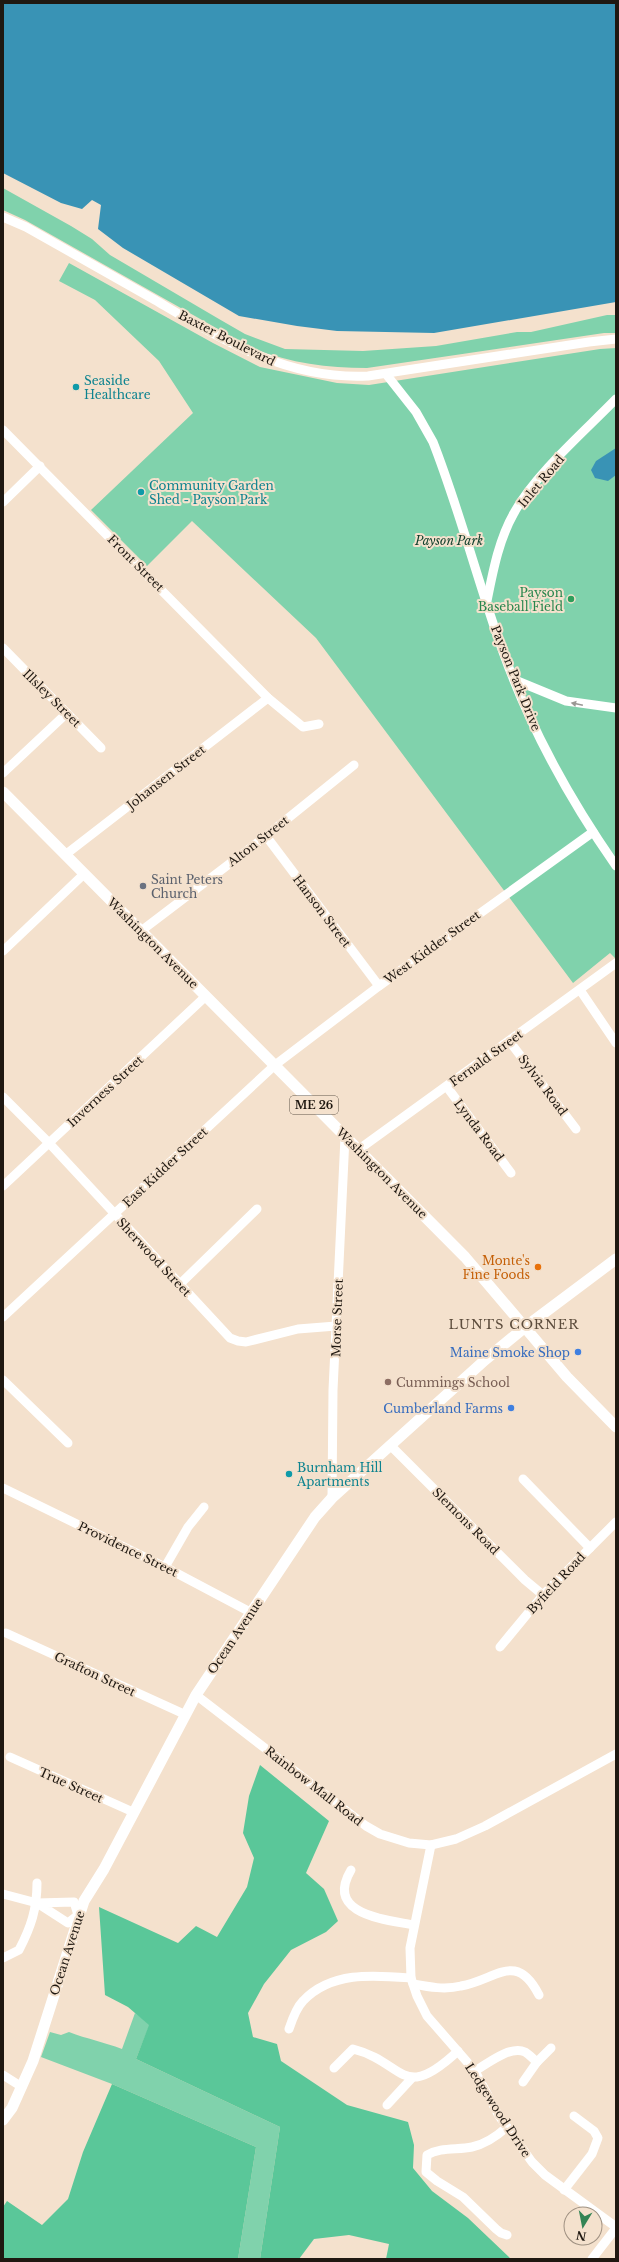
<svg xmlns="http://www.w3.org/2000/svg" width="619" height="2262" viewBox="0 0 619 2262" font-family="'Libre Baskerville',serif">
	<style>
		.green { fill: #80d2ac }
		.forest { fill: #5ac799 }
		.water { fill: #3993b5 }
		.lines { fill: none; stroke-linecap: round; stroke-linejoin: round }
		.minor { stroke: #fff; stroke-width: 9 }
		.major { stroke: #fff; stroke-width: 11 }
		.oneway { fill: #9a9794 }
		.culture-dot { fill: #0f9aa8; stroke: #f4e1cd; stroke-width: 1.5 }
		.leisure-dot { fill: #2e9e5b; stroke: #f4e1cd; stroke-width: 1.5 }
		.worship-dot { fill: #6b7280; stroke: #f4e1cd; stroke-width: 1.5 }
		.food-dot { fill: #e8710a; stroke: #f4e1cd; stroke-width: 1.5 }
		.shop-dot { fill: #3f7fe0; stroke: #f4e1cd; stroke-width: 1.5 }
		.education-dot { fill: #8d6e63; stroke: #f4e1cd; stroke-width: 1.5 }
		.labels { text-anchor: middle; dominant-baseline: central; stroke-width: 4; stroke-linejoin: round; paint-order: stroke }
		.shield { fill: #f4e1cd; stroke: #5f5449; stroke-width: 1 }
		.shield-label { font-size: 11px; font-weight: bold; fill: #1f1811 }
		.street-label { font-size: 12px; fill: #1f1811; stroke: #f4e1cd }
		.culture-label { font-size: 12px; fill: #0d838f; stroke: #f4e1cd; text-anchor: start }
		.park-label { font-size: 12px; font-style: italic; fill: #12412e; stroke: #f4e1cd }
		.leisure-label { font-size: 12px; fill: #27864d; stroke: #f4e1cd; text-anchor: end }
		.worship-label { font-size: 12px; fill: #5b616d; stroke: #f4e1cd; text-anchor: start }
		.food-label { font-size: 12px; fill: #c56008; stroke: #f4e1cd; text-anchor: end }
		.shop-label { font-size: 12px; fill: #366cbe; stroke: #f4e1cd; text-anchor: end }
		.education-label { font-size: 12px; fill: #785e54; stroke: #f4e1cd; text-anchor: start }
		.neighbourhood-label { font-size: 13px; letter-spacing: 1px; fill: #5d4d3d; stroke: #f4e1cd }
	</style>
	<rect width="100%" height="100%" fill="#f4e1cd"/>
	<g class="green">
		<path d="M3 188 71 226 92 239 110 255 219 319 245 334 285 349 363 351 436 346 517 332H531L607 315H616V333H604L367 368C325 368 287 363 248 346L25 220 3 210Z"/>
		<polygon points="69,263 213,343 260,367 337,383 369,385 600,349 616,348 616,959 610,953 573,983 316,638 192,521 147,566 91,510 193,413 159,361 95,300 59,281"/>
		<path d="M135 2013 150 2024 136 2059 280 2127 260 2259H238L256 2147 112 2084 41 2057 50 2032 61 2035 69 2032C87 2039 104 2042 122 2049Z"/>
	</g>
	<g class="forest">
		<polygon points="260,1765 329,1821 306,1873 324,1889 338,1921 326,1932 291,1950 264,1984 248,2013 253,2037 277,2044 281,2061 347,2105 408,2122 414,2145 413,2168 432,2191 468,2218 511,2259 386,2259 389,2244 349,2235 314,2239 299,2259 260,2259 280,2127 136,2059 149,2025 128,2007 105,1995 99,1907 178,1943 196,1926 217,1937 247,1887 254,1858 243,1833 249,1796"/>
		<polygon points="112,2084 256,2147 238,2259 3,2259 3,2207 7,2201 42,2225 68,2199 83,2152"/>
	</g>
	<g class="water">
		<polygon points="3,3 616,3 616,302 434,333 337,331 297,326 239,316 123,248 98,229 101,205 92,200 82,209 61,203 3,173"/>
		<polygon points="616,448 616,475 608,481 595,478 591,470 596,461"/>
	</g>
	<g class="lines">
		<g class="minor">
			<path d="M3 217 26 227C69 251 112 276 155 300 223 340 286 380 368 376L589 342 616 339"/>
			<path d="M386 374 416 412 433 442C460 511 478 583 503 652 530 727 570 800 616 866"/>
			<polyline points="3,430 268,698 303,727 319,724"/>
			<polyline points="3,502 40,466"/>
			<path d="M487 601C493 571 499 539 514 513 535 474 585 431 616 399"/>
			<polyline points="3,648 101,748"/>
			<polyline points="515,680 566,701 616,708"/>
			<polyline points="3,773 67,713"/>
			<polyline points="266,836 379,986"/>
			<polyline points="65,855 268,698"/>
			<polyline points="141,931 266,836 354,765"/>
			<polyline points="3,951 84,874"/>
			<polyline points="580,990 616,1043"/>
			<polyline points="510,1042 576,1129"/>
			<polyline points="447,1087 511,1173"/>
			<polyline points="3,1097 49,1143 230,1338 238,1341 246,1342 298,1329 336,1326"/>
			<polyline points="358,1150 616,963"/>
			<polyline points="3,1186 206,996"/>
			<polyline points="180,1284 257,1209"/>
			<polyline points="3,1317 275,1065 379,986 593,832"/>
			<polyline points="3,1380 68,1443"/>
			<polyline points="390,1445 525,1580 543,1595"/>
			<polyline points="523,1479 590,1548"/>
			<polyline points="3,1488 165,1567 252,1613"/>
			<polyline points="332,1498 333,1390 345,1137"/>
			<polyline points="165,1567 188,1527 204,1507"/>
			<polyline points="6,1633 184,1714"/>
			<polyline points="500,1647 543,1595 616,1522"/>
			<polyline points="196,1695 366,1826 380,1834 409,1843 431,1845 456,1839 485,1826 616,1754"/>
			<polyline points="10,1757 133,1812"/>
			<polyline points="431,1845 410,1948 411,1978 417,1996 427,2016 475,2071 499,2116 532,2162 545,2175 616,2227"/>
			<path d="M351 1870C325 1914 383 1919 413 1925"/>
			<polyline points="3,1894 37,1903 74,1902 78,1915 68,1923 37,1903"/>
			<path d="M3 1958 19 1950C31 1927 37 1909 37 1883"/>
			<path d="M413 1984C429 1987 445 1990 461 1986 496 1980 516 1950 539 1995"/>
			<path d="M289 2029C292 2020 296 2008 303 2001 331 1971 374 1975 411 1978"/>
			<path d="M334 2068 353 2049C405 2062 401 2104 458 2051"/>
			<path d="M475 2071C487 2064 510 2045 525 2052 529 2054 533 2059 537 2062"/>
			<polyline points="3,2075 22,2087"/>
			<polyline points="523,2082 537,2062 551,2048"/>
			<polyline points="387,2105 412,2078"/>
			<path d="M507 2127C497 2136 486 2144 472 2147 457 2150 440 2147 427 2155L426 2172 437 2181 463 2197 496 2229 501 2233 507 2235"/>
			<polyline points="564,2190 592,2154 598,2138 594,2131 574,2116"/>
			<polyline points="592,2259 616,2228"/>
		</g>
		<g class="major">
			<polyline points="3,792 465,1257 567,1377 616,1427"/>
			<polyline points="3,2120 12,2108 33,2061 84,1901 104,1869 196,1695 315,1517 332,1498 485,1360 524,1328 616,1259"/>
		</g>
	</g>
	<defs><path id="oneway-solid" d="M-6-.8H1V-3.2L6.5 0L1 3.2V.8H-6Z"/></defs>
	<use class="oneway" href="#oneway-solid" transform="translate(577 704) rotate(-168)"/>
	<g class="culture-dot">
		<circle cx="76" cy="387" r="4"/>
		<circle cx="141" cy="492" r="4"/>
		<circle cx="289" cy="1474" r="4"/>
	</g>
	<circle class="leisure-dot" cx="571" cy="599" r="4"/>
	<circle class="worship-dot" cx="143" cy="886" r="4"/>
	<circle class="food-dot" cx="538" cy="1267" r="4"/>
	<g class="shop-dot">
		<circle cx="578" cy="1352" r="4"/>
		<circle cx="511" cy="1408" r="4"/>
	</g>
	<circle class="education-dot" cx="388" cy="1382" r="4"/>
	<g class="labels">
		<rect class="shield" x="290" y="1096" width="48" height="18" rx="3"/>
		<g class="shield-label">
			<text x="314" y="1105">ME 26</text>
		</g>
		<g class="street-label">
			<text transform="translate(227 338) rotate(27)">Baxter Boulevard</text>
			<text transform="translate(541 481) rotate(-50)">Inlet Road</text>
			<text transform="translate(136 563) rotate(45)">Front Street</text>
			<text transform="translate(516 678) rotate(68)">Payson Park Drive</text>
			<text transform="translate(52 698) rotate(45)">Illsley Street</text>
			<text transform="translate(166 777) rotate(-38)">Johansen Street</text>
			<text transform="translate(258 841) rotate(-38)">Alton Street</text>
			<text transform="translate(322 911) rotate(53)">Hanson Street</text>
			<text transform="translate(153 943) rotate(45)">Washington Avenue</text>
			<text transform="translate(432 947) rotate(-36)">West Kidder Street</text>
			<text transform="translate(486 1058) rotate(-36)">Fernald Street</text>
			<text transform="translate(543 1085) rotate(53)">Sylvia Road</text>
			<text transform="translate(105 1091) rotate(-43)">Inverness Street</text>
			<text transform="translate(479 1130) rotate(53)">Lynda Road</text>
			<text transform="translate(165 1167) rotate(-43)">East Kidder Street</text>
			<text transform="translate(382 1173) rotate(45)">Washington Avenue</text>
			<text transform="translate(154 1257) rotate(47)">Sherwood Street</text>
			<text transform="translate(337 1318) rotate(-88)">Morse Street</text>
			<text transform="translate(466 1521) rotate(45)">Slemons Road</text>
			<text transform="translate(128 1549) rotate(26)">Providence Street</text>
			<text transform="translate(556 1583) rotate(-47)">Byfield Road</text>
			<text transform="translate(235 1636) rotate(-56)">Ocean Avenue</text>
			<text transform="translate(95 1674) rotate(25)">Grafton Street</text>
			<text transform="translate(71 1785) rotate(24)">True Street</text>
			<text transform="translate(314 1786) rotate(38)">Rainbow Mall Road</text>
			<text transform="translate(67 1953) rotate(-72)">Ocean Avenue</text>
			<text transform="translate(498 2110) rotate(57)">Ledgewood Drive</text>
		</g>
		<g class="culture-label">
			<text x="84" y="380">Seaside<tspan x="84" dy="14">Healthcare</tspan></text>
			<text x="149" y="485">Community Garden<tspan x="149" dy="14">Shed - Payson Park</tspan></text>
			<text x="297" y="1467">Burnham Hill<tspan x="297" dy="14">Apartments</tspan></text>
		</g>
		<g class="park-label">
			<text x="449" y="540">Payson Park</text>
		</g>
		<g class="leisure-label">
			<text x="563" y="592">Payson<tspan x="563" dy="14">Baseball Field</tspan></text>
		</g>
		<g class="worship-label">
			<text x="151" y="879">Saint Peters<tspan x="151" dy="14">Church</tspan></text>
		</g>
		<g class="food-label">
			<text x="530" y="1260">Monte's<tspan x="530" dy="14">Fine Foods</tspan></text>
		</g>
		<g class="shop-label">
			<text x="570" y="1352">Maine Smoke Shop</text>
			<text x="503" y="1408">Cumberland Farms</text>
		</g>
		<g class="education-label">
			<text x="396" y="1382">Cummings School</text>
		</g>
		<g class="neighbourhood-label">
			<text x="514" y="1324">LUNTS CORNER</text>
		</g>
	</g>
	<rect width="619" height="2262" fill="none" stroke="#1f1811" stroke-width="8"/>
	<g transform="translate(583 2226) rotate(190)"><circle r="19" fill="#f4e1cd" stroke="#9f9182"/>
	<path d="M0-3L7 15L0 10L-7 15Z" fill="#338455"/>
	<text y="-6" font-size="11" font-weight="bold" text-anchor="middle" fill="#1f1811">N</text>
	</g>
</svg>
